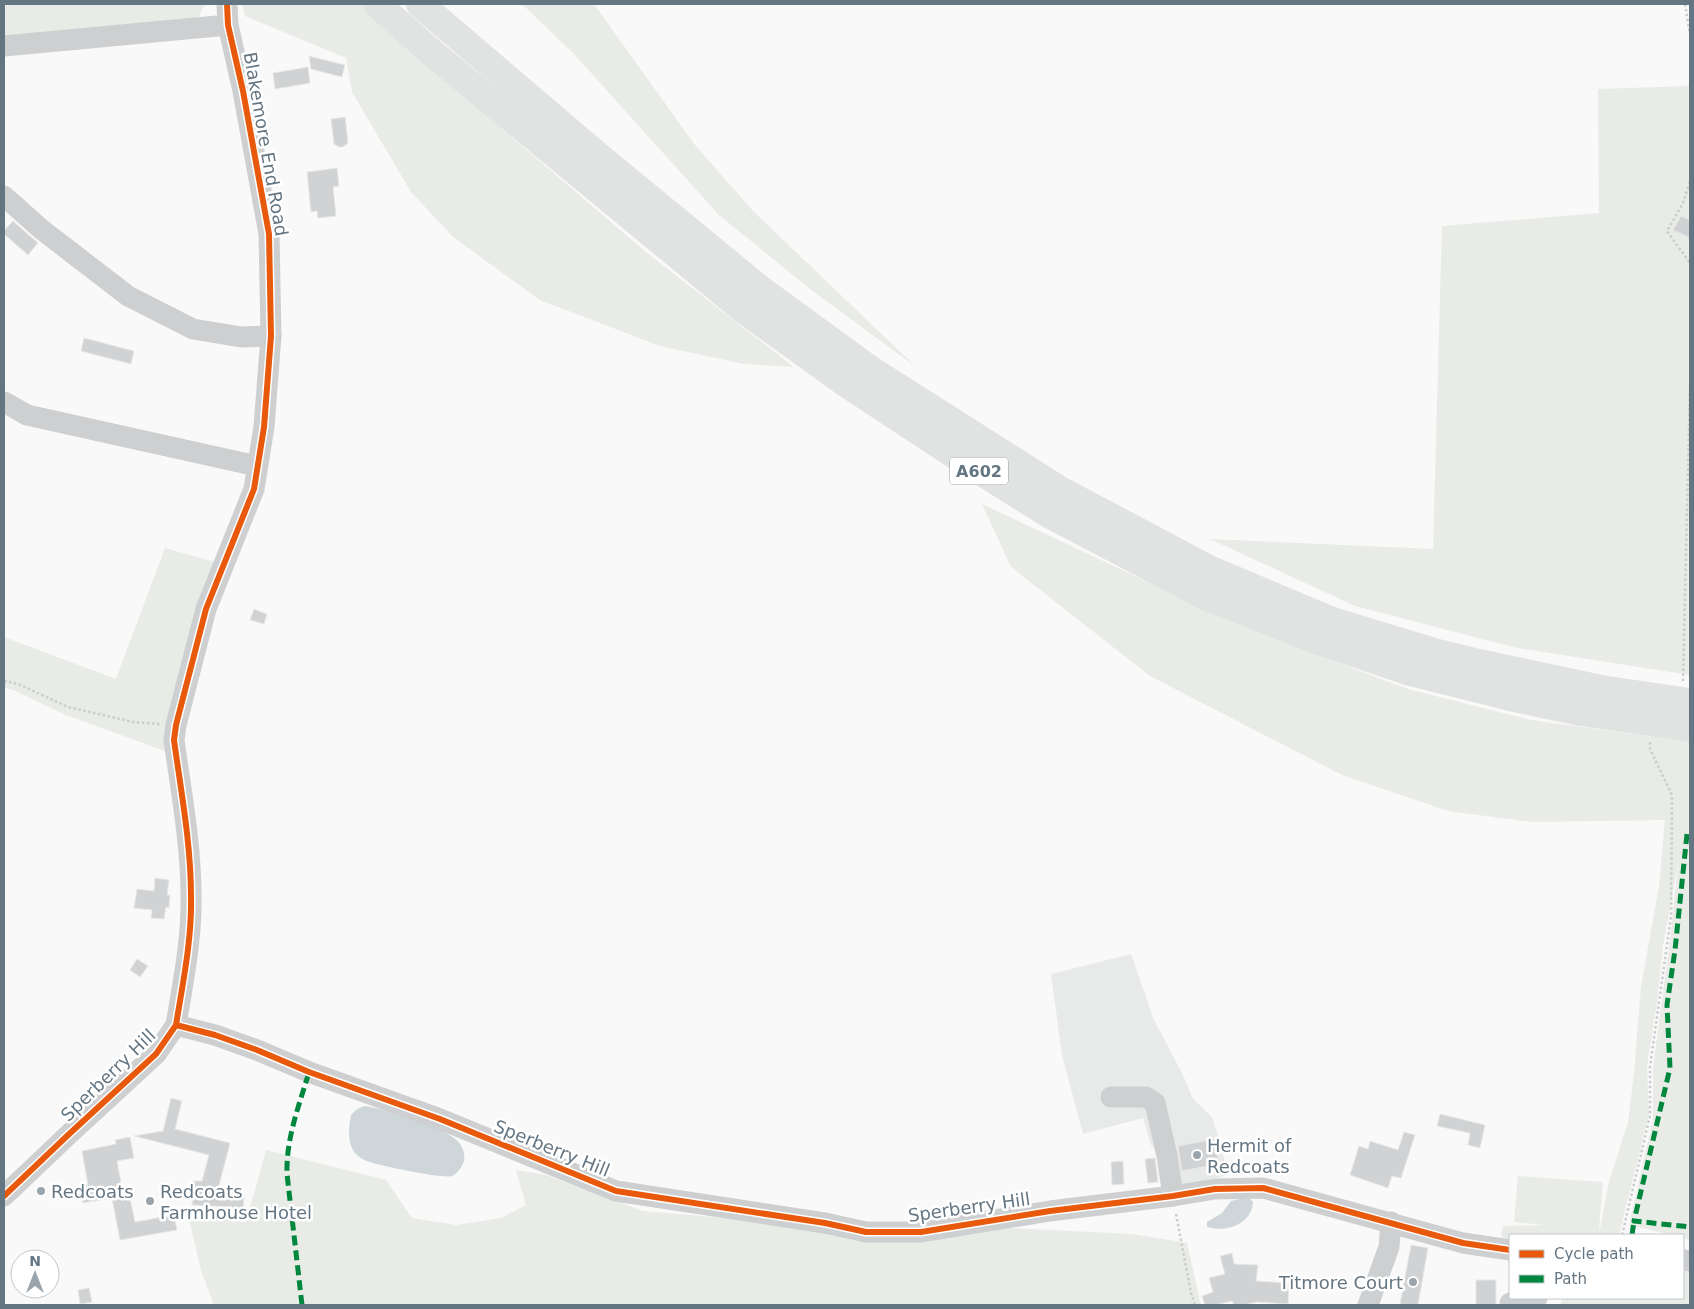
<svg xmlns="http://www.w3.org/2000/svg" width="1694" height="1309" viewBox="0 0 1694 1309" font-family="'DejaVu Sans',sans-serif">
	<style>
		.built { fill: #e8e9e9 }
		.green { fill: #e8ebe6 }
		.water { fill: #ced6d9 }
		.building { fill: #d0d2d3; stroke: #e8e8e8 }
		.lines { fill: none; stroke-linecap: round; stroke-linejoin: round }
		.path { stroke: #cbcccd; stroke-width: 2.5; stroke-dasharray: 2.5 2.5; stroke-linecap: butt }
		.minor { stroke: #cecfd0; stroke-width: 21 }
		.major { stroke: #e1e2e2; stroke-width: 28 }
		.quiet { stroke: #00873e; stroke-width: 5; stroke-dasharray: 10 5; stroke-linecap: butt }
		.cycleway-casing { stroke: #fff; stroke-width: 9 }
		.cycleway { stroke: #e8590c; stroke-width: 6 }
		.poi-dot { fill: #99a4ac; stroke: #fff; stroke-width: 2 }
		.labels { text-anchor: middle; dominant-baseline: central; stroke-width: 5; stroke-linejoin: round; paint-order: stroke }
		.shield { fill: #fff; stroke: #939fa8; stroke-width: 1 }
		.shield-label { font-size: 16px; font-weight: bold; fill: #657683 }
		.street-label { font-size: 18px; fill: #657683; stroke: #fff }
		.poi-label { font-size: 18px; fill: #657683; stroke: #fff; text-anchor: start }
	</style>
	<rect width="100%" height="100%" fill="#f9f9f9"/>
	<polygon class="built" points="1131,954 1154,1020 1183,1075 1193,1099 1212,1117 1219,1138 1228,1175 1164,1189 1161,1155 1151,1145 1143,1118 1083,1134 1062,1055 1051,974"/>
	<g class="green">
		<polygon points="4,4 205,4 195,24 4,37"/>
		<polygon points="242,4 361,4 515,140 646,252 794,367 744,364 660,346 540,300 453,237 411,192 352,92 346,58 245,16"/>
		<polygon points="522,4 594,4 695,145 753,211 916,367 810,289 719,215 574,54"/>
		<polygon points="1690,86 1690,675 1517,648 1355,606 1210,539 1433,549 1442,226 1599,213 1598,89"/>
		<polygon points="982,504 1201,607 1312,653 1408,689 1531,720 1690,742 1690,1240 1683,1238 1683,1235 1672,1235 1629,1225 1653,1119 1653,1067 1669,948 1678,864 1663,946 1657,1003 1647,1066 1649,1114 1619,1235 1510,1235 1510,1241 1503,1241 1501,1234 1503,1226 1547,1225 1514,1222 1518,1176 1603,1182 1599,1229 1600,1229 1609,1182 1628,1122 1634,1073 1641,987 1659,886 1665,820 1532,822 1448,811 1342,775 1150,676 1011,567"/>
		<polygon points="165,548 214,562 165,751 66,715 13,690 4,687 4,637 116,679"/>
		<polygon points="266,1150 386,1180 412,1218 456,1225 501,1218 526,1205 516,1170 546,1175 643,1211 738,1219 991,1227 1133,1234 1187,1243 1201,1305 214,1305 201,1270 188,1214 192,1209 214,1210 215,1218 246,1222"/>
		<polygon points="1683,1271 1690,1272 1690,1305 1560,1305 1563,1298 1683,1298"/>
	</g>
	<g class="water">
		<path d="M365 1106C386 1109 439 1126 454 1138 461 1143 466 1153 464 1161 462 1167 458 1173 452 1176 444 1179 381 1166 370 1162 365 1161 357 1156 354 1152 347 1141 349 1127 351 1115L357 1109Z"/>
		<path d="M1243 1198 1250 1199 1253 1202C1252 1224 1226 1233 1207 1227V1222L1222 1213 1231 1201Z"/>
	</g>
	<g class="building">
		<polygon points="309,56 345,65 342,77 311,69"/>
		<polygon points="308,67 310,83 275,89 273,73"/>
		<polygon points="345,117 348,143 343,147 339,147 334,144 331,119"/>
		<polygon points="337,168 339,186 333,187 336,216 318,218 317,211 311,212 307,172"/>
		<polygon points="1681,216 1690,220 1690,238 1673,230"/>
		<polygon points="13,221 38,243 28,255 4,234 4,231"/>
		<polygon points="84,338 134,351 131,364 81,351"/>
		<polygon points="254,609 267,614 264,624 250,620"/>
		<polygon points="155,878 169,880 167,895 170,895 169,908 166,907 164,919 151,918 152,910 134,908 137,889 154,891"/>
		<polygon points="137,959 148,966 140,977 130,970"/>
		<polygon points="171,1098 182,1101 175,1129 230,1143 217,1193 244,1194 243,1220 232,1219 232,1207 192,1205 193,1181 202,1181 209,1155 134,1136 163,1131"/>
		<polygon points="1440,1114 1485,1125 1480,1148 1468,1145 1470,1133 1437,1126"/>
		<polygon points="1404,1132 1415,1135 1401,1178 1392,1176 1388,1188 1350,1175 1359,1146 1368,1149 1370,1141 1398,1150"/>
		<polygon points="130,1137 134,1158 117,1161 124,1199 130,1198 135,1222 174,1215 177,1230 120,1240 112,1198 83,1203 80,1187 88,1185 82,1151 116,1144 115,1140"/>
		<polygon points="1214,1139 1219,1164 1182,1171 1178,1146"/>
		<polygon points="1155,1158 1158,1182 1148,1183 1145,1159"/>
		<polygon points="1123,1161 1124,1184 1112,1185 1111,1162"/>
		<polygon points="1411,1245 1428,1248 1418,1305 1400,1304"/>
		<polygon points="1232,1253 1234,1264 1258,1265 1256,1281 1289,1283 1288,1304 1257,1302 1243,1305 1234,1305 1232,1301 1215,1305 1205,1305 1202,1296 1213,1292 1209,1278 1225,1274 1220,1256"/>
		<rect x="1476" y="1280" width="20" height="25"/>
		<polygon points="89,1288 92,1302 80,1304 78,1290"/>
	</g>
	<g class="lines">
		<g class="path">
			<polyline points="1685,4 1690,34"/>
			<polyline points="1690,182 1683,203 1667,231 1690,263"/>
			<polyline points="4,681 18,684 68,707 133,722 160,724"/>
			<polyline points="1683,681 1690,386"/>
			<polyline points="1176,1214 1191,1293 1195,1305"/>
			<polyline points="1622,1235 1650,1116 1650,1067 1671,916 1672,795 1650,749 1650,742"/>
		</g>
		<g class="minor">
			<polyline points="4,46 228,25"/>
			<polyline points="4,196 41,229 128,296 193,329 241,337 271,336"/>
			<polyline points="4,402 27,415 257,466"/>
			<path d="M176 1025C183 982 192 939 191 896 191 844 181 791 174 740L176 725 206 609 254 489 264 427 271 336 269 234 243 91 228 25 227 4"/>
			<polyline points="1111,1097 1146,1097 1155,1103 1167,1156 1173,1196"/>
			<polyline points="4,1196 67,1136 156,1054 176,1025 215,1035 257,1050 309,1072 440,1119 616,1191 825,1223 866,1232 921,1232 1050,1211 1173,1196 1215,1189 1263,1188 1463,1243 1510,1250"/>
			<polyline points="1683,1260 1690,1261"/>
			<polyline points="1510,1303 1537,1298"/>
			<polyline points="1368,1305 1389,1247 1391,1222"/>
		</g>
		<g class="major">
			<polyline points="377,4 430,51 744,310 844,382 958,457 1047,513 1207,597 1319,641 1410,672 1510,697 1580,712 1690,728"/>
			<polyline points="420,4 598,156 760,289 871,370 1060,490 1211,570 1332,621 1434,652 1479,663 1601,689 1690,702"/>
		</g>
		<g class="quiet">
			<polyline points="1687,834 1675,950 1667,1005 1670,1068 1634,1221 1690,1227"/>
			<polyline points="1632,1235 1634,1221"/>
			<path d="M302 1305 287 1174C286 1138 299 1106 309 1072"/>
		</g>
		<g class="cycleway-casing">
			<g id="cycleway">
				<path d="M176 1025C183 982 192 939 191 896 191 844 181 791 174 740L176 725 206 609 254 489 264 427 271 336 269 234 243 91 228 25 227 4"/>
				<polyline points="4,1196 67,1136 156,1054 176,1025 215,1035 257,1050 309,1072 440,1119 616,1191 825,1223 866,1232 921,1232 1050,1211 1173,1196 1215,1189 1263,1188 1463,1243 1510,1250"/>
			</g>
		</g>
		<use href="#cycleway" class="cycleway"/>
	</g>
	<g class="poi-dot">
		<circle cx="1197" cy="1155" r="5"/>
		<circle cx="41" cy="1191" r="5"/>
		<circle cx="150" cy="1201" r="5"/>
		<circle cx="1413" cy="1282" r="5"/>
	</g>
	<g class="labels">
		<rect class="shield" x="950" y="457.5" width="58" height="27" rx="4"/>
		<g class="shield-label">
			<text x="979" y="471">A602</text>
		</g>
		<g class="street-label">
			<text transform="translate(266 144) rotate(80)">Blakemore End Road</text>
			<text transform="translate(108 1075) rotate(-44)">Sperberry Hill</text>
			<text transform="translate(552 1148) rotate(22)">Sperberry Hill</text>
			<text transform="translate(969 1207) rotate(-8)">Sperberry Hill</text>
		</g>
		<g class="poi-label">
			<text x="1207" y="1145">Hermit of<tspan x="1207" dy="21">Redcoats</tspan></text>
			<text x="51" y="1191">Redcoats</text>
			<text x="160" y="1191">Redcoats<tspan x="160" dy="21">Farmhouse Hotel</tspan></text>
			<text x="1403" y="1282" text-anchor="end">Titmore Court</text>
		</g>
	</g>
	<rect width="1694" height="1309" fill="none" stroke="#657683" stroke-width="10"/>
	<rect x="1509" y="1234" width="175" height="65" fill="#ffffff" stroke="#c1c8cd"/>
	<rect x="1519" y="1250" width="25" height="8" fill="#e8590c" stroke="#c1c8cd"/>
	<text x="1554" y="1259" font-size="15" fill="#657683">Cycle path</text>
	<rect x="1519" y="1275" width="25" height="8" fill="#00873e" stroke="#c1c8cd"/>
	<text x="1554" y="1284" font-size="15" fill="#657683">Path</text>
	<g transform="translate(35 1274)"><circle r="24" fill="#ffffff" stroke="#c1c8cd"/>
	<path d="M0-4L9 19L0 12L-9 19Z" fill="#99a4ac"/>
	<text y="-8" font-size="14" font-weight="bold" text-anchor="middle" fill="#657683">N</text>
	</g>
</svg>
